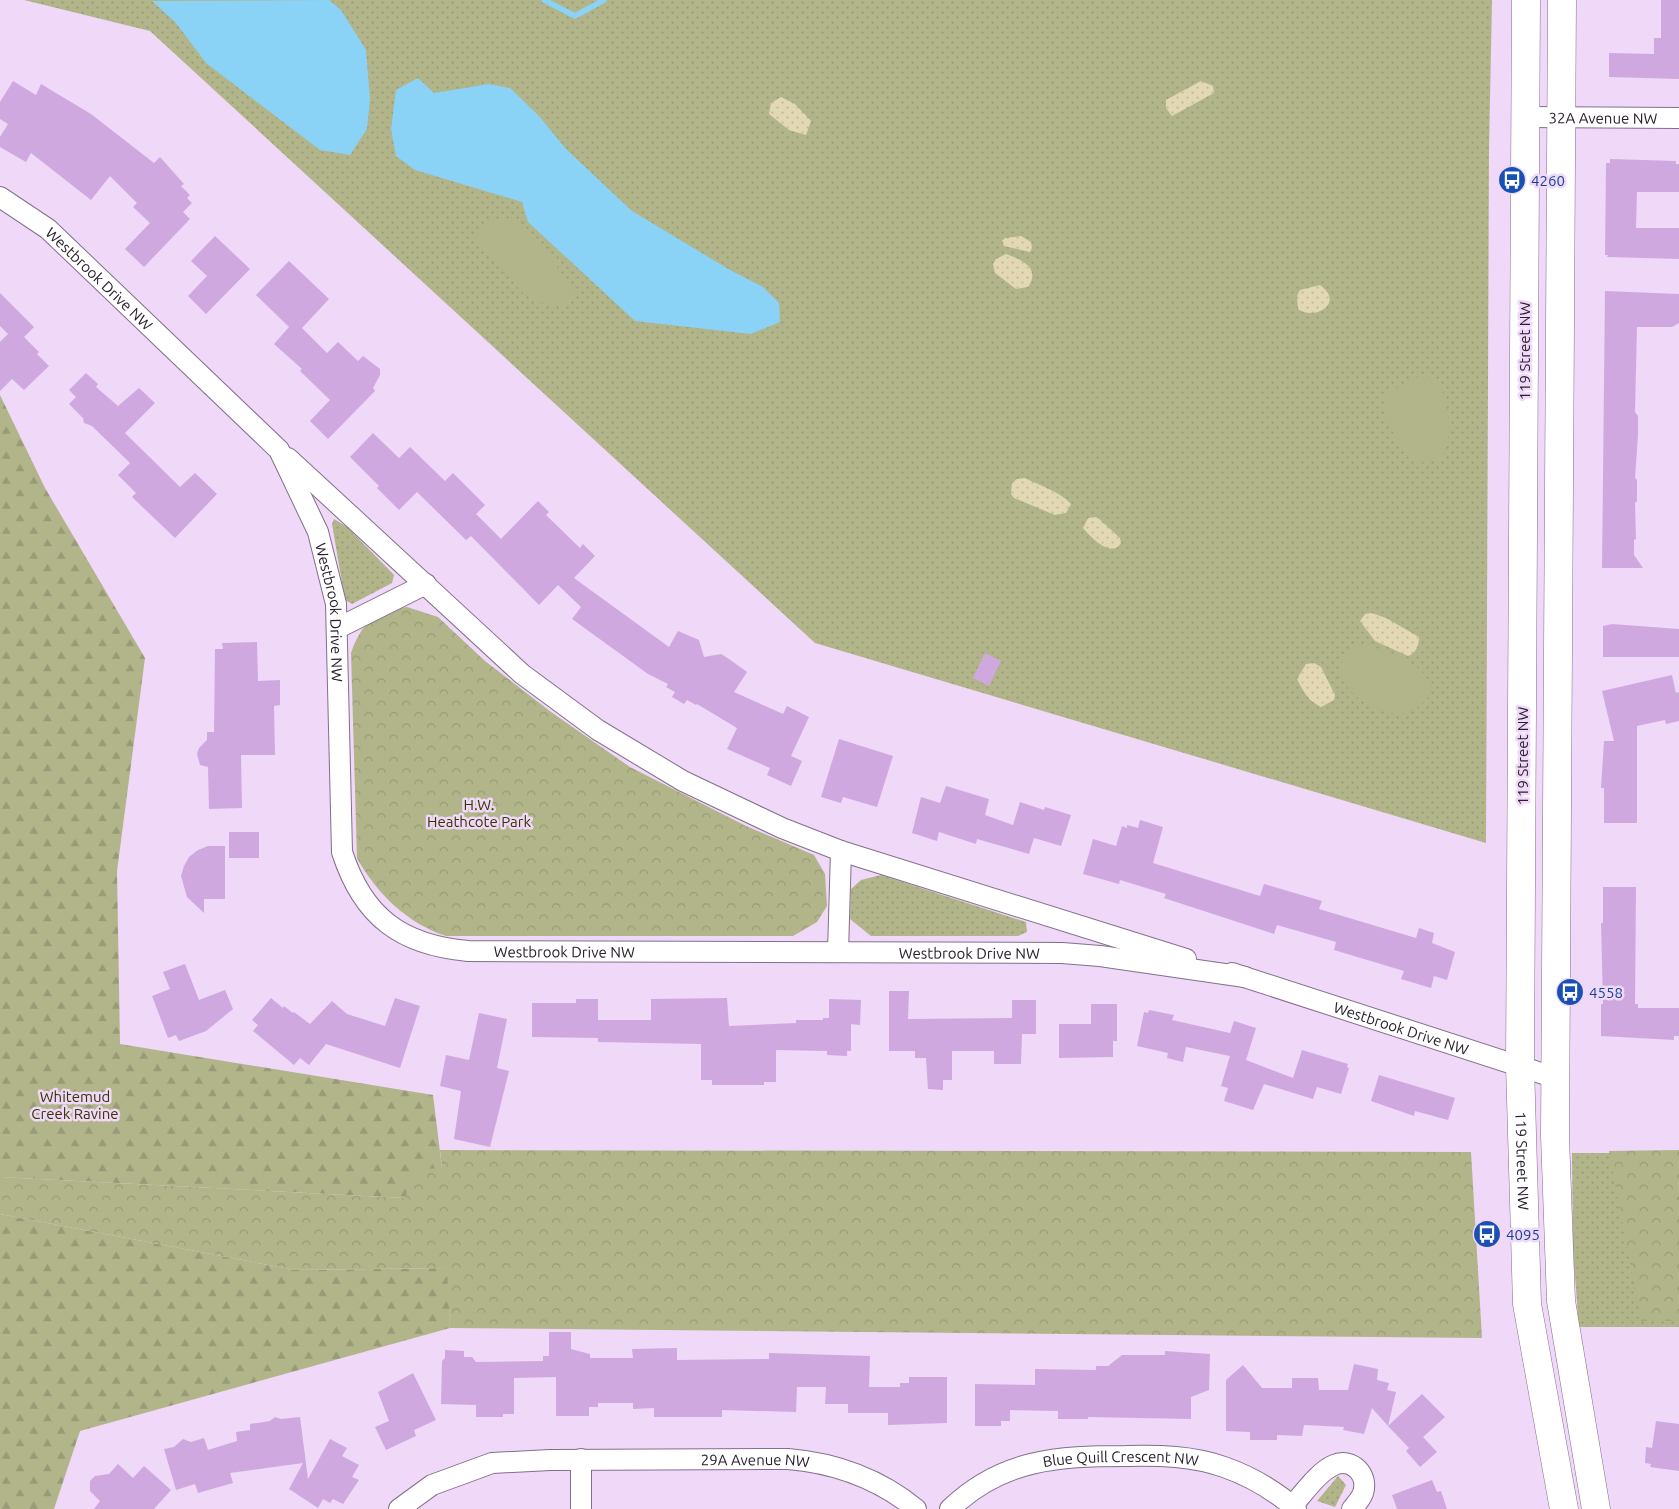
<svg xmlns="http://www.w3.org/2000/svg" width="1679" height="1509" viewBox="0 0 1679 1509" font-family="Ubuntu,sans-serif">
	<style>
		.grass { fill: url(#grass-dots) }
		.forest { fill: url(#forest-firs) }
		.sand { fill: url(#sand-dots) }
		.park { fill: url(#park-crowns) }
		.pitch { fill: #b2b58a }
		.water { fill: #8ad2f6 }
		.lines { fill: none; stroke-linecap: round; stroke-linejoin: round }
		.stream { stroke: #8ad2f6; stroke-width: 5.5 }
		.building { fill: #d0a8e0 }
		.street-casing { stroke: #836f8b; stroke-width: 22 }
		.secondary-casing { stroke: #836f8b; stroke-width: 29 }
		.street { stroke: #fff; stroke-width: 20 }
		.secondary { stroke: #fff; stroke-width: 28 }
		.labels { text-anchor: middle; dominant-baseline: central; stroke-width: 5; stroke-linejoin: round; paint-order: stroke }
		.street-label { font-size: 15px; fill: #29202c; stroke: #efd8f8 }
		.transit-label { font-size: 15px; fill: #164399; stroke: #efd8f8; text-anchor: start }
		.park-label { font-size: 15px; fill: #363600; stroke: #efd8f8 }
	</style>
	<defs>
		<pattern id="grass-dots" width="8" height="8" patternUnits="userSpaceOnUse" patternTransform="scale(1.25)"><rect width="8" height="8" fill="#b2b58a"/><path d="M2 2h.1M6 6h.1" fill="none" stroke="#999b77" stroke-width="1.8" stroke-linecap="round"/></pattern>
		<pattern id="forest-firs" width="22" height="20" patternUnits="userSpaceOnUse" patternTransform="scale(1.25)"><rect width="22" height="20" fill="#b2b58a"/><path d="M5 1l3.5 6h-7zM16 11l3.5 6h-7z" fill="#999b77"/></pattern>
		<pattern id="sand-dots" width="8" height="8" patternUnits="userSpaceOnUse" patternTransform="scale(1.25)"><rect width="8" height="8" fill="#e2d8b3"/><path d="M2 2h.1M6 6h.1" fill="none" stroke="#c2b99a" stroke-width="1.8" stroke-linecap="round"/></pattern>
		<pattern id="park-crowns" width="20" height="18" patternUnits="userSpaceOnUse" patternTransform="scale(1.25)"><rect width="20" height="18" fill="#b2b58a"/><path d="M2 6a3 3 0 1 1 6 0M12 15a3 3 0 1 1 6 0" fill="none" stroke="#999b77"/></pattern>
	</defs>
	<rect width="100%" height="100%" fill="#efd8f8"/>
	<g class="grass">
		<polygon points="24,0 1492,0 1489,149 1486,843 815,643 150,31"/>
		<polygon points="334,519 347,527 394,575 392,583 352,604 345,600 332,524"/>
		<polygon points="881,875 1026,922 1027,932 1018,936 871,936 850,919 851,889 861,880"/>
		<polygon points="1572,1153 1679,1153 1679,1327 1579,1327 1573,1252"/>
		<polygon points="1338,1476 1346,1485 1335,1507 1317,1501"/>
	</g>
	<g class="forest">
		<polygon points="0,395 45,488 145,658 117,871 120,1044 433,1095 442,1168 405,1198 0,1177"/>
		<polygon points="0,1214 295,1270 448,1268 450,1328 80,1431 54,1509 0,1509"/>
	</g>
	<g class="sand">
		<polygon points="1201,81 1213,86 1214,93 1172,116 1166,108 1166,100"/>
		<polygon points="781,97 795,104 811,121 806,135 789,130 769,114 771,103"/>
		<polygon points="1021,236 1031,242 1032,248 1030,252 1004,246 1002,241 1005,238"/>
		<path d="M1006 254C1022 260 1041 268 1028 287L1016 289 995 273 993 264 996 259Z"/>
		<path d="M1320 285C1346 304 1313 321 1298 309L1297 296 1300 290Z"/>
		<path d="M1025 478C1040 486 1059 491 1071 504L1066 513 1055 515 1014 498 1011 494 1012 483 1017 479Z"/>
		<path d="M1097 517 1120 538 1121 543 1118 547C1106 554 1090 536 1083 528L1088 518Z"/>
		<path d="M1372 613 1386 618 1419 637C1419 646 1416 653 1408 656L1375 641 1360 621 1365 614Z"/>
		<path d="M1314 663 1321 667 1335 695 1334 700 1321 707C1308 701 1303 691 1297 679L1306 664Z"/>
	</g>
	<g class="park">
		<path d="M407 607 438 617 485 661 551 712 630 767 746 826 814 855 825 874 827 906 817 922 793 936H446C407 923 377 894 357 858L351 653C362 622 375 612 407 607Z"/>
		<polygon points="440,1150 1471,1152 1482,1338 450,1328 447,1268 295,1270 0,1214 0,1177 405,1198 414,1170 442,1168"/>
		<polygon points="1679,1150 1679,1321 1641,1321 1609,1151"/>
	</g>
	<g class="pitch">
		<polygon points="506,218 517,220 531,235 574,288 573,298 566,306 549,306 525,295 485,252 476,237 479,226 492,220"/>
		<path d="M1423 375 1439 381C1448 408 1455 434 1441 460 1431 461 1419 465 1410 459 1401 452 1380 411 1385 400 1390 388 1412 380 1423 375Z"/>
		<path d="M1358 644H1364C1388 653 1432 663 1431 694 1426 699 1421 706 1414 710 1385 727 1306 677 1358 644Z"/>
	</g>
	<g class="water">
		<polygon points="329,0 341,10 366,50 370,99 367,129 350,155 320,150 206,63 176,23 152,1"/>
		<polygon points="418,78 434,93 489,84 510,88 539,116 566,149 632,211 730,270 763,287 779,303 780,322 751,334 635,321 528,222 522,202 415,170 396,156 391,129 396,90"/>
	</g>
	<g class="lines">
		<polyline class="stream" points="544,0 575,16 604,0"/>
	</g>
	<g class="building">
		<polygon points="1661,0 1679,0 1679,79 1609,77 1609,53 1654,54 1654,38 1661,38"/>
		<polygon points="13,81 36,95 41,84 91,114 154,163 160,157 184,184 181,186 190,195 187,198 192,203 183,212 190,219 144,267 125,249 150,223 133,207 137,203 110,176 91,200 31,153 26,162 0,147 0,137 8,124 0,119 0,102"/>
		<polygon points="1610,159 1676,161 1676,164 1679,164 1679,192 1637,192 1636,228 1679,228 1679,259 1607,257 1608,255 1605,255 1606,163 1610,163"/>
		<polygon points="215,236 250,269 206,314 188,296 207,276 191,261"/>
		<polygon points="289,261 329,299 302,328 327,353 338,342 358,361 363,356 380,369 380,375 373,388 375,391 328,439 310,421 330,400 300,371 302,369 274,344 289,327 256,295"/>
		<polygon points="1605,291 1679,294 1679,323 1672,327 1637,327 1635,412 1638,416 1638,435 1635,478 1637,480 1637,501 1635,503 1636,539 1634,540 1634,555 1643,568 1602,568"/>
		<polygon points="0,293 34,327 24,337 39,352 37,354 49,366 24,390 12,379 0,391 0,342 8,334 0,326"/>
		<polygon points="86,373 98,384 96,387 118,406 139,388 155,403 125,433 180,487 195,473 217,494 175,538 132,497 136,493 118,475 130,463 92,426 84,423 83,418 69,404 76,397 69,390"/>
		<polygon points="373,433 399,458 410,447 445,481 453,473 485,505 476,514 501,539 538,501 549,512 546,515 580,548 583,544 595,556 574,578 669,647 678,631 699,640 704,657 721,654 729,659 747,672 734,692 783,714 787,706 809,717 791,756 802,761 791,786 767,775 770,768 727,749 737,728 697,704 696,705 687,700 684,704 672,697 675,692 666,687 668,684 648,674 572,619 581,607 558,585 539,605 471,536 466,540 417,492 399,510 377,488 379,486 350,457"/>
		<polygon points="1612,624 1679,629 1679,657 1603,657 1603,626"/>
		<polygon points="257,642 258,681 280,680 280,705 274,706 275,755 241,755 242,808 209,809 208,767 200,765 197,754 199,748 207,740 207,732 214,732 215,649 223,649 222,643"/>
		<polygon points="985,653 1001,661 989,686 973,678"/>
		<polygon points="1672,675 1676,693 1679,692 1679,721 1666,724 1665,720 1637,726 1637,823 1604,823 1604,788 1601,788 1604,741 1614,741 1602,691"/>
		<polygon points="839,739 893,756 877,807 843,797 841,803 821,797"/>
		<polygon points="946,786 989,799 985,815 1013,825 1020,802 1044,810 1045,807 1071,815 1061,846 1034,838 1029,854 977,839 976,844 939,832 937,841 912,833 921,797 940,803"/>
		<polygon points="1140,820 1163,827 1153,863 1260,896 1264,884 1322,901 1319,909 1416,938 1419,928 1434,933 1432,943 1455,952 1447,980 1434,976 1431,988 1401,979 1404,971 1334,950 1336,942 1277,925 1274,934 1164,898 1166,894 1120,880 1119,884 1083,874 1093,839 1116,846 1122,826 1127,828 1127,825 1138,828"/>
		<rect x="229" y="832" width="30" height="26"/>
		<polygon points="208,846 225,846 225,899 204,899 204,913 187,897 181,876 184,866 189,857 198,850"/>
		<polygon points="1603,887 1636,887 1635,1004 1638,1004 1638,1008 1679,1008 1679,1036 1674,1036 1674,1040 1601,1036 1601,1004 1603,1004 1601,923 1603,923"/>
		<polygon points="185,964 199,1000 225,990 233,1009 206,1031 179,1041 176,1035 168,1038 152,996 170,989 163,972"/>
		<polygon points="889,991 909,991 908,1019 1012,1018 1012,1000 1036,1000 1036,1034 1022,1034 1021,1064 994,1064 994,1051 952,1051 952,1080 943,1080 943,1090 928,1089 926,1058 915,1058 915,1051 889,1051"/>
		<polygon points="271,998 283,1008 284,1006 293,1013 294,1012 310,1024 332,1001 347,1014 385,1026 395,998 420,1006 400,1068 326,1044 309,1065 300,1058 294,1065 253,1031 258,1025 252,1020"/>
		<polygon points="727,998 729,1026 796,1023 796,1020 823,1020 823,1018 829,1018 829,999 861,1000 860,1025 851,1024 851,1051 847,1051 847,1056 827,1055 827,1051 776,1050 776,1082 764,1082 764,1085 712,1085 712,1080 701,1080 701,1044 598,1042 598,1038 532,1037 532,1003 576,1003 576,999 598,999 598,1020 651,1020 651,999"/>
		<polygon points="1091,1004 1117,1004 1117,1041 1113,1041 1113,1057 1059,1058 1059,1024 1091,1024"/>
		<polygon points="1149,1010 1174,1015 1172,1020 1230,1033 1234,1021 1256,1028 1246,1060 1293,1078 1302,1050 1348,1064 1347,1067 1349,1068 1341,1094 1317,1087 1313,1099 1264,1084 1253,1110 1224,1101 1228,1088 1221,1086 1230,1056 1186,1047 1183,1062 1167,1058 1168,1053 1137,1046 1144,1012 1148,1013"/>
		<polygon points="479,1013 507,1019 497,1068 509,1071 490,1147 454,1139 461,1091 440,1086 446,1055 469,1060"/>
		<polygon points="1379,1075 1455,1098 1448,1120 1415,1111 1414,1116 1371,1101"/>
		<polygon points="549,1332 571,1332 571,1349 590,1354 590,1358 633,1358 632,1349 677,1348 677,1360 769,1359 769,1353 870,1356 869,1387 900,1387 900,1383 909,1383 909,1377 947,1377 947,1423 888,1425 888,1413 848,1413 848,1404 825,1404 826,1387 797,1387 796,1412 722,1410 722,1417 654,1417 654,1408 633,1409 633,1403 598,1403 598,1407 589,1407 589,1416 556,1416 556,1377 514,1378 514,1414 503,1414 503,1417 476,1417 476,1405 441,1404 442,1361 445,1358 445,1350 464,1351 464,1357 472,1357 476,1362 543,1361 543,1356 549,1356"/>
		<polygon points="1165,1351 1210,1354 1209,1390 1191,1397 1191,1419 1088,1417 1088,1419 1058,1419 1058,1411 1010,1410 1010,1421 1001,1421 1001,1426 975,1426 975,1384 1035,1385 1035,1369 1096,1370 1096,1366 1108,1366 1122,1355 1165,1355"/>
		<polygon points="1354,1364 1378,1369 1377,1380 1389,1383 1387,1390 1396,1392 1388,1426 1372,1408 1364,1434 1343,1430 1344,1427 1304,1425 1302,1436 1277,1435 1277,1440 1250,1440 1250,1432 1226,1431 1226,1380 1243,1365 1262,1388 1292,1388 1292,1378 1318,1378 1319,1390 1348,1390"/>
		<polygon points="413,1373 436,1420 414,1430 416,1436 386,1450 375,1427 389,1421 378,1392"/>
		<polygon points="1422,1394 1445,1417 1423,1437 1437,1452 1420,1467 1406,1451 1409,1448 1388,1426"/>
		<polygon points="275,1417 281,1419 300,1417 308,1479 330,1439 347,1448 342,1456 359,1465 352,1477 359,1480 343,1504 333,1499 330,1503 323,1499 318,1508 289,1489 303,1463 230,1473 233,1483 198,1493 195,1484 176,1490 164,1449 174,1447 183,1439 191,1442 204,1438 208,1450 237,1441 236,1432 250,1430 250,1424 270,1421"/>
		<polygon points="1656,1421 1679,1424 1679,1471 1650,1467 1651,1464 1645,1463 1646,1447 1652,1448"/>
		<polygon points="118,1464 133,1478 144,1466 171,1490 154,1509 94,1509 100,1501 90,1491 90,1481 95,1476 109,1474"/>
		<polygon points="1432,1480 1437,1492 1441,1491 1447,1509 1397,1509 1392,1495"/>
	</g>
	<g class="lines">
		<g class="street-casing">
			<g id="street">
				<path id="s1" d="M1525 117 1679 118"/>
				<path id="s2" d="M0 197 48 229 279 450 318 532 336 604 342 852C363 917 401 945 468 951L1062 953 1100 956 1245 977"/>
				<polyline points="288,458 522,674 598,730 683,781 782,828 841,851 1186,959"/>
				<polyline points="338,628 426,584"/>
				<polyline points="838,952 841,851"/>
				<path id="s3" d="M1232 973 1556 1078"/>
				<path d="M1292 1506C1304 1493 1318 1472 1334 1465 1352 1457 1369 1475 1363 1493 1361 1499 1356 1504 1352 1509"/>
				<path id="s4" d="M399 1509 432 1485 492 1463 550 1460 788 1459C836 1463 878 1478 916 1509"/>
				<polyline points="581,1509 581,1459"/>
				<path id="s5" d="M950 1509C1002 1459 1058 1456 1126 1456 1159 1455 1193 1456 1224 1467 1250 1476 1275 1491 1296 1509"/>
			</g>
		</g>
		<g class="secondary-casing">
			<g id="secondary">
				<path id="s6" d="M1526 0 1520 1065 1527 1304 1564 1509"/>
				<polyline points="1562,0 1555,1136 1561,1301 1596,1509"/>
			</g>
		</g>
		<use href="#street" class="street"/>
		<use href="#secondary" class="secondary"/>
	</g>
	<defs>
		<g id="bus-disc" transform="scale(1.4375)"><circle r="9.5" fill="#1a4fb4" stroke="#efd8f8"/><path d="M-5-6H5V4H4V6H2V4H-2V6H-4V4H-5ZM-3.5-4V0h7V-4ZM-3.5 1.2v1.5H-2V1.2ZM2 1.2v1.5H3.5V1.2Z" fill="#fff"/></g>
	</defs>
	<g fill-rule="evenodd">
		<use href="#bus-disc" x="1512" y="180"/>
		<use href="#bus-disc" x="1570" y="992"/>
		<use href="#bus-disc" x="1487" y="1234"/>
	</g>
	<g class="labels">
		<g class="street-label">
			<text stroke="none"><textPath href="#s1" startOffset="78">32A Avenue NW</textPath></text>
			<text stroke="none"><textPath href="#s2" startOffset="129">Westbrook Drive NW</textPath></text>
			<text transform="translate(1524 351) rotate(-90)">119 Street NW</text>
			<text stroke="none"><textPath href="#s2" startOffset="550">Westbrook Drive NW</textPath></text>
			<text transform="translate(1522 756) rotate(-90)">119 Street NW</text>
			<text stroke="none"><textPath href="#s2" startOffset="1059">Westbrook Drive NW</textPath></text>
			<text stroke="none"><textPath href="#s2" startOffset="1464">Westbrook Drive NW</textPath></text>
			<text stroke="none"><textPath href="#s3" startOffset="178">Westbrook Drive NW</textPath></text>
			<text stroke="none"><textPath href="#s6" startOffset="1161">119 Street NW</textPath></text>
			<text stroke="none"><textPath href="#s4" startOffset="368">29A Avenue NW</textPath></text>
			<text stroke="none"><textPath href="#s5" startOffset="184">Blue Quill Crescent NW</textPath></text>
		</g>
		<g class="transit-label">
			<text x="1531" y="180">4260</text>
			<text x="1589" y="992">4558</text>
			<text x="1506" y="1234">4095</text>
		</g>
		<g class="park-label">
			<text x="479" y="804">H.W.<tspan x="479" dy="17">Heathcote Park</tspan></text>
			<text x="75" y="1096">Whitemud<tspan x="75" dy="17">Creek Ravine</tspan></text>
		</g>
	</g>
</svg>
